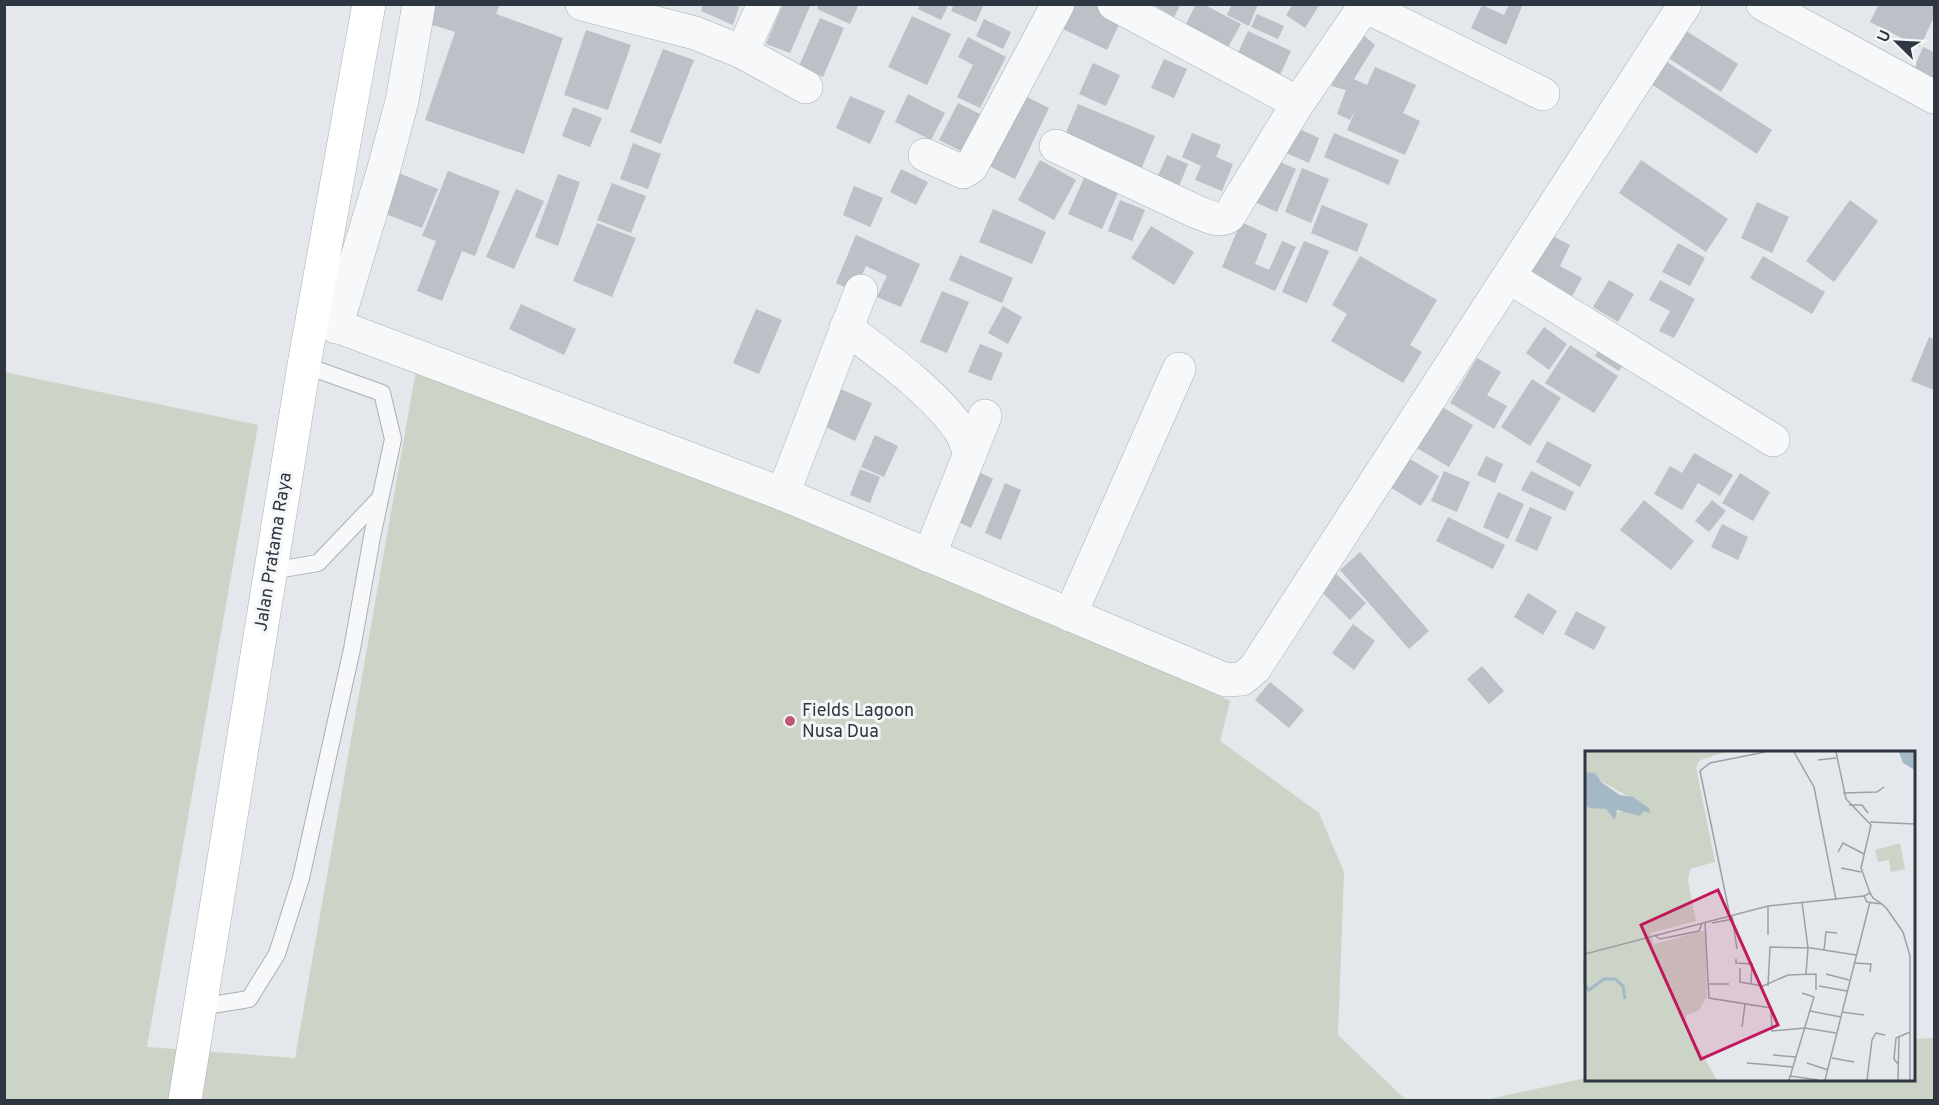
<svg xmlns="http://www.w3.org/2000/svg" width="1939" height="1105" viewBox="0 0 1939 1105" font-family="Overpass,sans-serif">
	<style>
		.green { fill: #cbd4c7 }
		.building { fill: #bcc1c7 }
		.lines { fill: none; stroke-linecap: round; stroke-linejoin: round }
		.lane-casing { stroke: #aaafb5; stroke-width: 18 }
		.street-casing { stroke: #aaafb5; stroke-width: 34 }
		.secondary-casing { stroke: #aaafb5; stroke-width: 34 }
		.lane { stroke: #f7f8f9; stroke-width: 16 }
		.street { stroke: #f7f8f9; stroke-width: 33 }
		.secondary { stroke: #fff; stroke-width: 33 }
		.poi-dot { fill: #c05972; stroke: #f4f6f8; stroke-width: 2 }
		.labels { text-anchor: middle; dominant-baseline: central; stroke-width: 6; stroke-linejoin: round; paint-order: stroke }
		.street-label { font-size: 18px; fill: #2e3741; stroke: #f4f6f8 }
		.poi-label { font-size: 18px; fill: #2e3741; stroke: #f4f6f8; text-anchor: start }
		.inset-river { fill: none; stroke: #a4b8c6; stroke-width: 3 }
		.inset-road { fill: none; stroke: #9ba1a7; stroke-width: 1.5 }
		.view { fill: #c2185b; fill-opacity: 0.15; stroke: #c2185b; stroke-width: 3 }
		.inset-edge { fill: none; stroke: #2e3741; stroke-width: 3 }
	</style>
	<rect width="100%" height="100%" fill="#e4e7eb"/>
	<g class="green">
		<polygon points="419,353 986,589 1230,701 1220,741 1319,813 1344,872 1338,1035 1406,1100 5,1100 4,372 258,425 147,1047 295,1058"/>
		<polygon points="1934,1038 1934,1100 1485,1100 1586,1078 1914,1080 1914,1039"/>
	</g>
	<g class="building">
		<polygon points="433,4 500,4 496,14 563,38 524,154 425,120 455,32 427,23"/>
		<polygon points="703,4 740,4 733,25 701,11"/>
		<polygon points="783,4 811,4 790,53 766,44"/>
		<polygon points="819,4 859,4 850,24 817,9"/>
		<polygon points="920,4 949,4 941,20 918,9"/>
		<polygon points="954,4 984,4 976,22 951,11"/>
		<polygon points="1075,4 1098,4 1123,16 1107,50 1063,29"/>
		<polygon points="1152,4 1181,4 1174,17"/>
		<polygon points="1196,4 1203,4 1241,24 1227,49 1184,28"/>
		<polygon points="1232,4 1258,4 1249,26 1227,15"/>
		<polygon points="1293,4 1320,4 1305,28 1286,15"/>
		<polygon points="1509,4 1523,4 1506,45 1471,28 1482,5 1504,15"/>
		<polygon points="1879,4 1934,4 1934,17 1920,47 1870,22"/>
		<polygon points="1257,14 1284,26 1278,39 1251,27"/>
		<polygon points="912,16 951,34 927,85 888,67"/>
		<polygon points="820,18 844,28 823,77 799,66"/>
		<polygon points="984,19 1011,32 1003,49 976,36"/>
		<polygon points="1677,25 1738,64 1721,92 1659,52"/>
		<polygon points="586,30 631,45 608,110 564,95"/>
		<polygon points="1248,31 1291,51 1280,75 1237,55"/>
		<polygon points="1361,33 1375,45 1354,79 1367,85 1375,67 1416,85 1403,113 1420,121 1405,155 1347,130 1356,109 1350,120 1337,114 1346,90 1331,86"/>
		<polygon points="968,37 1006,57 980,108 957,97 973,65 958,57"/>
		<polygon points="1923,47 1934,52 1934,85 1911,75"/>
		<polygon points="663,49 694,60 661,144 630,132"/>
		<polygon points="1659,57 1772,130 1757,154 1645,80"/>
		<polygon points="1164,59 1187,69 1174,98 1151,88"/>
		<polygon points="1093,63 1120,75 1106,106 1079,94"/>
		<polygon points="908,94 945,113 931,140 895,122"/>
		<polygon points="1021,94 1049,108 1015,179 987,165"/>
		<polygon points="850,96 885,111 870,144 836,128"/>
		<polygon points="958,103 980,114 961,151 939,140"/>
		<polygon points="1078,104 1155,136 1139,174 1062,142"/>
		<polygon points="573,107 602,118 590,147 562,136"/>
		<polygon points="1293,126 1319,138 1309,163 1282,151"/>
		<polygon points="1192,133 1221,145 1216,157 1233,164 1222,191 1195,180 1201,166 1182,157"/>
		<polygon points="1334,133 1399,160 1389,185 1324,157"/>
		<polygon points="633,143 661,154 648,189 620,179"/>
		<polygon points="1167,155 1188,164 1176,194 1154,185"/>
		<polygon points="1269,157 1296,169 1277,212 1250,200"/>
		<polygon points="1040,160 1076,180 1054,220 1018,200"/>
		<polygon points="1641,160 1728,219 1706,252 1619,193"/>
		<polygon points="1302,168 1329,179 1311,223 1285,212"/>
		<polygon points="901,169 928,182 916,205 890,192"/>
		<polygon points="448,171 500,191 475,256 462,251 442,301 417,291 436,241 422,236"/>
		<polygon points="399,173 438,189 422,228 383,213"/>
		<polygon points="558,174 580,182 558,246 535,237"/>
		<polygon points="1084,178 1118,193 1102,229 1068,214"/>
		<polygon points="612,183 646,196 631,233 597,220"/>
		<polygon points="854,186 883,198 870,227 843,215"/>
		<polygon points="516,189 544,201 514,269 486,257"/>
		<polygon points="1120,200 1145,210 1132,241 1108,231"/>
		<polygon points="1850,200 1878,221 1834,282 1806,261"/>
		<polygon points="1757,202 1789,217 1772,253 1741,238"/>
		<polygon points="1322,205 1368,224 1357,252 1311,233"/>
		<polygon points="993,209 1046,232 1032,264 979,242"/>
		<polygon points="1241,222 1267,234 1255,264 1269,270 1282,241 1296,247 1275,291 1222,267"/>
		<polygon points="597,223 636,238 612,297 573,281"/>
		<polygon points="1151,226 1194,252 1174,285 1131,258"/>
		<polygon points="1549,234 1570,245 1560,266 1582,278 1570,300 1526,276"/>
		<polygon points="856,235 920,264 901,307 877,297 887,276 866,266 854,292 836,283"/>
		<polygon points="1304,241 1329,251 1307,303 1282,292"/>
		<polygon points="1678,243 1705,258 1690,286 1662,272"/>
		<polygon points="960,255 1013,278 1002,303 949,280"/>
		<polygon points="1360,256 1437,300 1410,345 1422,352 1403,383 1331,341 1347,314 1332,305"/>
		<polygon points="1763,256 1825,292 1812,314 1750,278"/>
		<polygon points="1609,280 1634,294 1618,322 1593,307"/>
		<polygon points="1660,280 1695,299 1674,338 1659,331 1670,311 1649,300"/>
		<polygon points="942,291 969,302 947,353 920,342"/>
		<polygon points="521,304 576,329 564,355 509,329"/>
		<polygon points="1003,306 1022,317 1008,344 988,333"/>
		<polygon points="756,309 782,320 759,374 733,363"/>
		<polygon points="1544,327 1567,344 1549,370 1526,353"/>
		<polygon points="1929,337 1934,339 1934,390 1911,381"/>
		<polygon points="1606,338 1631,352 1619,371 1595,356"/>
		<polygon points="980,344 1003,353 991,381 968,372"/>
		<polygon points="1570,345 1618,376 1594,413 1545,383"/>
		<polygon points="1477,358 1501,372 1487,395 1507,406 1494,429 1450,403"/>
		<polygon points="1532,379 1561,398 1530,446 1501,427"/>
		<polygon points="834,386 872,403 855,441 817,423"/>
		<polygon points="1435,403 1473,425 1449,467 1410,444"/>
		<polygon points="875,435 898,446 884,477 861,467"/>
		<polygon points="1547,441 1592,465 1580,487 1536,462"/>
		<polygon points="1398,452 1439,476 1421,506 1380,481"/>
		<polygon points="1694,453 1733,475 1720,496 1698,483 1682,510 1654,494 1670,466 1682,473"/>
		<polygon points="1486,456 1503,464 1495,483 1477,475"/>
		<polygon points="860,469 880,477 870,503 850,495"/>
		<polygon points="1444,471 1470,482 1457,512 1431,501"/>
		<polygon points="1531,471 1574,492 1565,511 1521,490"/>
		<polygon points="979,472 993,479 971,528 957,521"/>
		<polygon points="1740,473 1770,492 1753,521 1722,503"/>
		<polygon points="1005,483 1021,490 1001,540 985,533"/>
		<polygon points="1498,492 1524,504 1508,539 1483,527"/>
		<polygon points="1644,500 1694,541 1671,570 1620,530"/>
		<polygon points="1712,500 1726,511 1709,532 1695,521"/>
		<polygon points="1530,507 1552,517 1537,551 1515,541"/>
		<polygon points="1448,517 1505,545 1493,569 1436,541"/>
		<polygon points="1722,524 1748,537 1738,560 1711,547"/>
		<polygon points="1360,552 1429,631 1409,649 1340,570"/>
		<polygon points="1328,566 1366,603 1350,620 1312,582"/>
		<polygon points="1528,593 1557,611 1543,635 1514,617"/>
		<polygon points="1576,611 1606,627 1594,650 1564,634"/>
		<polygon points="1353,624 1375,641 1354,670 1332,653"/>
		<polygon points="1482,666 1504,691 1489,704 1467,679"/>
		<polygon points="1270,682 1304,710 1289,728 1255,700"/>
	</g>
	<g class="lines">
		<g class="lane-casing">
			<g id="lane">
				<polyline points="271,571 318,563 380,498"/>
				<polyline points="200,1007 249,999 277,954 301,878 352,649 372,537 393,439 382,393 304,365"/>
			</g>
		</g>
		<g class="street-casing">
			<g id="street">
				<polyline points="582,4 695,33 742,52 806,87"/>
				<polyline points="1114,4 1298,103"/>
				<polyline points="1763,4 1934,97"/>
				<polyline points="1365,6 1543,94"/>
				<polyline points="742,52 764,4"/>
				<path d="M1056 146 1197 212C1208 216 1219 223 1229 216L1298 103 1366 4"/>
				<polyline points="925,155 963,172 971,167 1058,4"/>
				<polyline points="1509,277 1773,440"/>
				<polyline points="313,317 783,494 1226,680 1242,679 1255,668 1685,4"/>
				<polyline points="336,327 383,172 402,101 419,4"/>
				<path d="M846 328C882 355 938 395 961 432 965 439 967 447 970 454"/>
				<polyline points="783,494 861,291"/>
				<polyline points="929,556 985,416"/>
				<polyline points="1070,615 1179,369"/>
			</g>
		</g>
		<g class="secondary-casing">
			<polyline id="secondary" points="185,1100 304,365 369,4"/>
		</g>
		<use href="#lane" class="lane"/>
		<use href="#street" class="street"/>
		<use href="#secondary" class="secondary"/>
	</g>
	<circle class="poi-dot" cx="790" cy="721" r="6"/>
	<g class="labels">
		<g class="street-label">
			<text transform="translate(274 552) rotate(-81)">Jalan Pratama Raya</text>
		</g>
		<g class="poi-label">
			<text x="802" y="711">Fields Lagoon<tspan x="802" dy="21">Nusa Dua</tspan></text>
		</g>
	</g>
	<g transform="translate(1585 751)">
		<rect width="330" height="330" fill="#e4e7eb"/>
		<path d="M0 1H141L115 9 111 16 130 111 105 118 103 130 111 170 65 182 69 193 121 179 122 246 114 259 102 264 99 272 132 329H0V54L21 58 27 63 42 59 55 65 60 55 0 21ZM315 92 320 118 306 121 304 109 293 111 290 99Z" fill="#cbd4c7"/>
		<path d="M314 1H330V19L318 12ZM0 21 10 22 16 31 35 44 48 46 64 57 65 62 59 60 55 65 32 59 30 69 21 58 4 57 0 54Z" fill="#a4b8c6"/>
		<path class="inset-river" d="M0 209V232M0 234 4 239 19 228H30L38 235 40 248"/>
		<path class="inset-road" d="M209 1 229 36 251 149M251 1 261 48 286 74 276 117 285 142M233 9 251 7M258 42 292 41 299 36M264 54H277L283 62M285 71 330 73M253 101 258 92 279 103M256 117 276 121M217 151 223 197 221 223M297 153 282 151 279 145 285 142 288 147 297 153 302 158 318 181 325 205V329M145 165 115 20 125 12 180 1M147 165 152 198M120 171 124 247 186 257 187 280 220 277 251 282M127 172 148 168M69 184 75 188 114 180 117 172M183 184V155M239 199 241 181 252 182M0 203 183 155 279 145M151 208V212L167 213 166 233M269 212 286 213 285 221M155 217V231L178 235 203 224 231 223V239M241 223 264 229M123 233H144M183 235 185 196 226 197 271 204M234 235 262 240M225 260 256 266M257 261 279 264M157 276 160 253M188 304 211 306M247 307 269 311M162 312 208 316M222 312 243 319M313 313 309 308 311 287 325 281M205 325 233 329M204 329 229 246 217 242M240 329 285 151M282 329 287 289 291 282 300 284M313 329 314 285"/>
		<path class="view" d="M133 139 193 274 116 308 56 174Z"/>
		<rect width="330" height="330" class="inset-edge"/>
	</g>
	<rect width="1939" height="1105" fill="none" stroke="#2e3741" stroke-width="12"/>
	<g transform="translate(1897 42) rotate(294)" stroke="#f4f6f8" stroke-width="4.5" paint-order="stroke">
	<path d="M0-4.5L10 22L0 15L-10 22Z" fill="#2e3741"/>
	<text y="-9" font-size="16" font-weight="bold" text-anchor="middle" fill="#2e3741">U</text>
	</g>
</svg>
